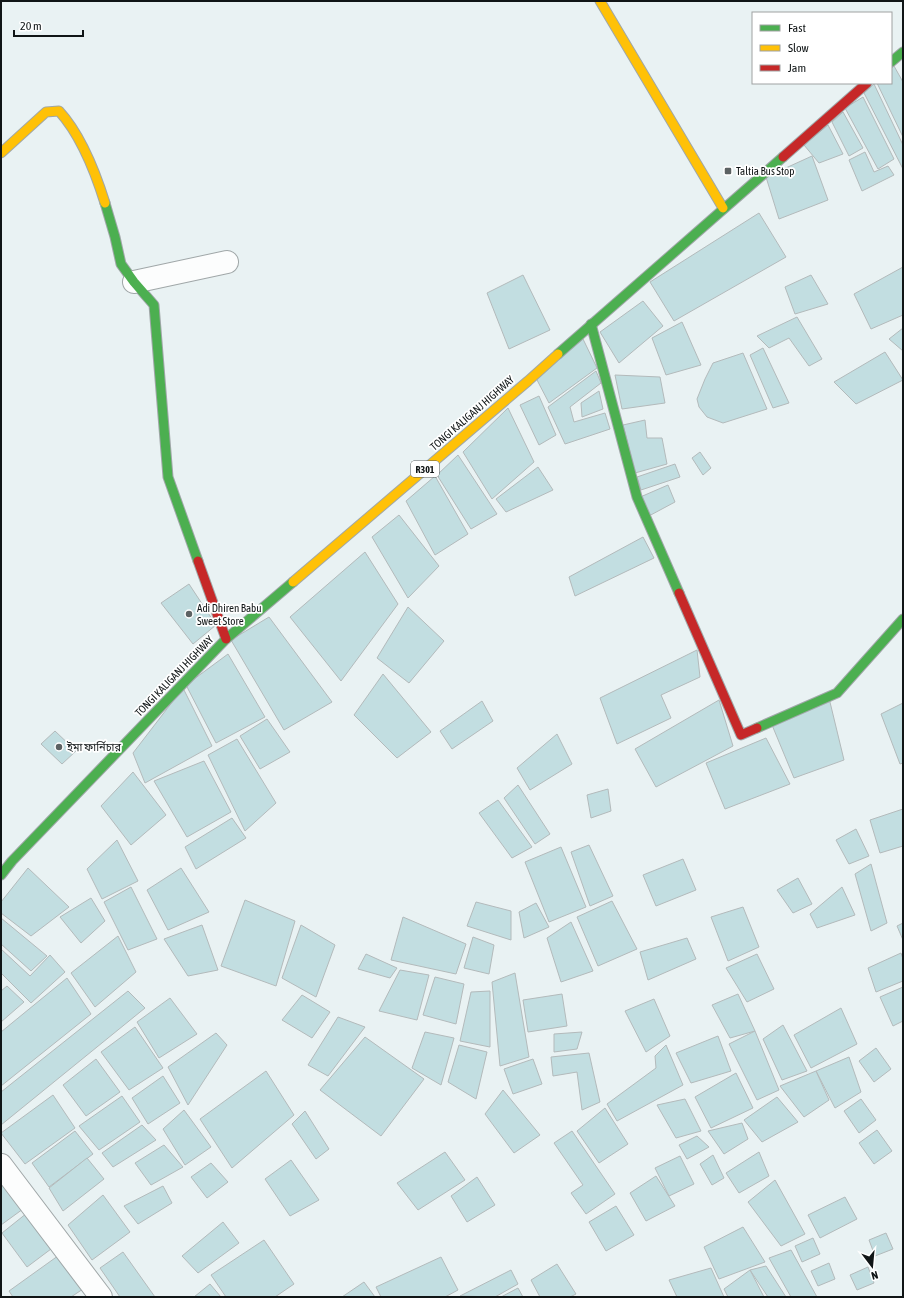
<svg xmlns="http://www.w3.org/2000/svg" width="904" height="1298" viewBox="0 0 904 1298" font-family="'Asap Condensed','Noto Sans Bengali',sans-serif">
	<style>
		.building { fill: #c2dee1; stroke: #b3babb }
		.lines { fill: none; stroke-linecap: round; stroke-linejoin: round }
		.street-casing { stroke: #a0a7a8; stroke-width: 24 }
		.fast-casing { stroke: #a0a7a8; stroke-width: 11 }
		.slow-casing { stroke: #a0a7a8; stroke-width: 11 }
		.jam-casing { stroke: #a0a7a8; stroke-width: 11 }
		.street { stroke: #fcfdfd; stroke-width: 22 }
		.fast { stroke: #4caf50; stroke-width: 9 }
		.slow { stroke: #ffc107; stroke-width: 9 }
		.jam { stroke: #c62828; stroke-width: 9 }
		.poi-dot { fill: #5c6263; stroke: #fff; stroke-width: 1.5 }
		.labels { text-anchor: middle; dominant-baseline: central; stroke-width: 3.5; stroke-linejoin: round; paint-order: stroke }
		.shield { fill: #fff; stroke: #585b5c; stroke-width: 1 }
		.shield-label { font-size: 10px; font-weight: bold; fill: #101516 }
		.poi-label { font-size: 11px; fill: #101516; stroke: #fff; text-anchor: start }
		.street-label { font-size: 11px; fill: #101516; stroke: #fff }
	</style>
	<rect width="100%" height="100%" fill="#e9f2f3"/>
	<g class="building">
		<polygon points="894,66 903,82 903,137 877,83 891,83 891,69"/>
		<polygon points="874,84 903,145 903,169 864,93"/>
		<polygon points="863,97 894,159 878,169 845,108"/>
		<polygon points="843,112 863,148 849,156 832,122"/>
		<polygon points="828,125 843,154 819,163 804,145"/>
		<polygon points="865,152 874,172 888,166 894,175 862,191 849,160"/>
		<polygon points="812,156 828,200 779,219 766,177"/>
		<polygon points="759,213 786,257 674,321 650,282"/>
		<polygon points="903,267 903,315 871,329 854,294"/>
		<polygon points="523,275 550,330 509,349 487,293"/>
		<polygon points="811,275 828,304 795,314 785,287"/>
		<polygon points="643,301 663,326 619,363 600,332"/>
		<polygon points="797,317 822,359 809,366 789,338 769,348 757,336"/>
		<polygon points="682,322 701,365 666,375 652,338"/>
		<polygon points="903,328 903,351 889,339"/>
		<polygon points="583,339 597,368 549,403 536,378"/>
		<polygon points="763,348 789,403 773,408 750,355"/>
		<polygon points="885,352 903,380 856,404 834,382"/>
		<polygon points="743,353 767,409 723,423 707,417 699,407 697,399 705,379 713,363"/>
		<polygon points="596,371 601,383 570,407 574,422 605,413 610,429 565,444 548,407"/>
		<polygon points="615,375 660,377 665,403 622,409"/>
		<polygon points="599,391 603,409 582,417 581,403"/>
		<polygon points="539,396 556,435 539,445 520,405"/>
		<polygon points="508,408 534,462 492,499 463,452"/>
		<polygon points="645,420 647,438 662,438 667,464 635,473 623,425"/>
		<polygon points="700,452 711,468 703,475 692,458"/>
		<polygon points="458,455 497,514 471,529 437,475"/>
		<polygon points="675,464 680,477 641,490 637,477"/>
		<polygon points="538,467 553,490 506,512 496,499"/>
		<polygon points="435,476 468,534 435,555 406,501"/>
		<polygon points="668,485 675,502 647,517 638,498"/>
		<polygon points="399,515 439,566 408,598 372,537"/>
		<polygon points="643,537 654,558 575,596 569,577"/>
		<polygon points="365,552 398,604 341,681 290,617"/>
		<polygon points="189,584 216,625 193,644 161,603"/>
		<polygon points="408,607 444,641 409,683 377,658"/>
		<polygon points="269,617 332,702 284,730 231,640"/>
		<polygon points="697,650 700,677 661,695 671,718 617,744 600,698"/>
		<polygon points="228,654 265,717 216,743 186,685"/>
		<polygon points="383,674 431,732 397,758 354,715"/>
		<polygon points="183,688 212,746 145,783 133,753"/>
		<polygon points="829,698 844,760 794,778 772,725"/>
		<polygon points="719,700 733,746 656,787 635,749"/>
		<polygon points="482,701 493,721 452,749 440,731"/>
		<polygon points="903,703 903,763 900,764 881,714"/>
		<polygon points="267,719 290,752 260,769 240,736"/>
		<polygon points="55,731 76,751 62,764 41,744"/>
		<polygon points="557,734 572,764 530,790 517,768"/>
		<polygon points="766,738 790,784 725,809 706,763"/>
		<polygon points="237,739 276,803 245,831 208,755"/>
		<polygon points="204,761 231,812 187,837 154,781"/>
		<polygon points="133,772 166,815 131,845 101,806"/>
		<polygon points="518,785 550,834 535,844 504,798"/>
		<polygon points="608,789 611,811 591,818 587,795"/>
		<polygon points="498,800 532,847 512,858 479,813"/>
		<polygon points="903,809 903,846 880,853 870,820"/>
		<polygon points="232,818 246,838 196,869 185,847"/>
		<polygon points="856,829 869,856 849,864 836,840"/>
		<polygon points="117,840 138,881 102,899 87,869"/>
		<polygon points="589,845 613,896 590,906 571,852"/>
		<polygon points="561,847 586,907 549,922 525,862"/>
		<polygon points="683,859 696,890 656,906 643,875"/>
		<polygon points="871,864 887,923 871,931 855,874"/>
		<polygon points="28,868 69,907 31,936 1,913 1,902"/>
		<polygon points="181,868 209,912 168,930 147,890"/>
		<polygon points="798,878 812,904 793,913 777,890"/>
		<polygon points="131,887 157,939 128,950 104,902"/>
		<polygon points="842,887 855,915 817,928 810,914"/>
		<polygon points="91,898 105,921 81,943 60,917"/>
		<polygon points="245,900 295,921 276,986 221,966"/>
		<polygon points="612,901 637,949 598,966 577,917"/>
		<polygon points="476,902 511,911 511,940 467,926"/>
		<polygon points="536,903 549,927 524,938 519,912"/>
		<polygon points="743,907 759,947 728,961 711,917"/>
		<polygon points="403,917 466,944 456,974 391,960"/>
		<polygon points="1,918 47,956 31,971 1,944"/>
		<polygon points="571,922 593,971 561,982 547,938"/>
		<polygon points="903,923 903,940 897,926"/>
		<polygon points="202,925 218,970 188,976 164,939"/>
		<polygon points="301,925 335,945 316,997 282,978"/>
		<polygon points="118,936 136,972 95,1007 71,973"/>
		<polygon points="473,937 494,945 489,974 464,968"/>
		<polygon points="687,938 696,959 648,980 640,952"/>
		<polygon points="1,949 30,976 50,955 65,972 31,1003 1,973"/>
		<polygon points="901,953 903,959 903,981 876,992 868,968"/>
		<polygon points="366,954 397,968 390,978 358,969"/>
		<polygon points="757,954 774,989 747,1002 726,968"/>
		<polygon points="400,970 429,975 417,1020 379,1011"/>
		<polygon points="515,973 529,1057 500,1066 492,982"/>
		<polygon points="435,977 464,984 456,1024 423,1015"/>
		<polygon points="67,978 91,1014 1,1086 1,1032"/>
		<polygon points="7,986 24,1002 1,1022 1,991"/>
		<polygon points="903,987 903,1021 893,1026 880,997"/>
		<polygon points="128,991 145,1008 1,1125 1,1092"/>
		<polygon points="490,991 490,1047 460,1041 471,992"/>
		<polygon points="562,994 567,1026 528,1032 523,1000"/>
		<polygon points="738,994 755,1031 730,1038 712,1005"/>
		<polygon points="302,995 330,1012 312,1038 282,1020"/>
		<polygon points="170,998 197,1034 159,1058 137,1022"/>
		<polygon points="654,999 670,1036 646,1052 625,1011"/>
		<polygon points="841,1008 857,1044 811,1068 794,1035"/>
		<polygon points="338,1017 365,1027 328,1076 308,1065"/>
		<polygon points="783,1025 807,1071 782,1080 763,1039"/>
		<polygon points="135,1027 163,1068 129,1090 101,1052"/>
		<polygon points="755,1031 779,1090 757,1100 729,1044"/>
		<polygon points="425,1032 454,1038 441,1085 412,1068"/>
		<polygon points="582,1032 577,1049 554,1052 554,1034"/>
		<polygon points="216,1033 227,1045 188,1105 168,1067"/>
		<polygon points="718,1036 731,1071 691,1083 676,1053"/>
		<polygon points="365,1037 424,1079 381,1136 320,1090"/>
		<polygon points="459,1045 487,1052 476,1099 448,1082"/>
		<polygon points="666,1045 683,1085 617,1121 607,1104 656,1068 655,1056"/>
		<polygon points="876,1048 891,1069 874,1082 859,1061"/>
		<polygon points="589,1053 600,1102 582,1110 577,1072 553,1076 551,1057"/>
		<polygon points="849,1057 861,1092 835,1108 816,1071"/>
		<polygon points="96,1059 120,1092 86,1116 63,1085"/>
		<polygon points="533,1059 542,1084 513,1094 504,1069"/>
		<polygon points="266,1071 294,1115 232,1168 200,1119"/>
		<polygon points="816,1071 829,1100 804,1117 780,1086"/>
		<polygon points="736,1073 753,1108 711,1128 695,1097"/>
		<polygon points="163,1076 180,1103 148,1124 132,1098"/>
		<polygon points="503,1090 540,1135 514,1153 485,1114"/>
		<polygon points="53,1095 75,1128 25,1164 1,1133"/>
		<polygon points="122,1096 140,1122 99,1150 79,1126"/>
		<polygon points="777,1097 798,1122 762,1142 744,1120"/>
		<polygon points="685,1099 701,1131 676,1138 657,1105"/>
		<polygon points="861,1099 876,1120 859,1133 844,1111"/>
		<polygon points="605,1108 628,1144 599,1163 577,1131"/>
		<polygon points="184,1110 211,1147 185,1165 163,1129"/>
		<polygon points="305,1111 329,1149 316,1159 292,1124"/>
		<polygon points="742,1123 748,1139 724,1154 708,1131"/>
		<polygon points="142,1125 156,1140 113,1167 102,1153"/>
		<polygon points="877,1130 892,1151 874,1164 859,1143"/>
		<polygon points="75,1131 93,1154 49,1187 32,1163"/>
		<polygon points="572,1131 615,1194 586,1214 571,1193 583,1185 554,1143"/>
		<polygon points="697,1136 709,1147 687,1159 679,1145"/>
		<polygon points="164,1145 183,1167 151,1185 135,1163"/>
		<polygon points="445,1152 465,1180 418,1210 397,1183"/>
		<polygon points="759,1152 769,1176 739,1193 726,1173"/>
		<polygon points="713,1155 724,1178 712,1185 700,1164"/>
		<polygon points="680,1156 694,1184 669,1196 655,1168"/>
		<polygon points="87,1158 104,1179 63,1211 49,1188"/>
		<polygon points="291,1160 319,1200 290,1216 265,1179"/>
		<polygon points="211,1163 228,1182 207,1198 191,1177"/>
		<polygon points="656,1176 675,1206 646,1221 630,1193"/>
		<polygon points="477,1177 495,1205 467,1222 451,1196"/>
		<polygon points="775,1180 805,1234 781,1246 748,1202"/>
		<polygon points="1,1182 23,1209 1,1225"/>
		<polygon points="163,1186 172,1203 138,1224 124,1206"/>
		<polygon points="103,1195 130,1232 92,1260 68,1225"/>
		<polygon points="845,1197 857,1219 820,1238 808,1215"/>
		<polygon points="616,1206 634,1235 606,1251 589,1222"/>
		<polygon points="27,1213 55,1246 27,1267 2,1233"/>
		<polygon points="223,1222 239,1243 198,1273 182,1256"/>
		<polygon points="743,1227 765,1262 719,1279 704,1247"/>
		<polygon points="886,1233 893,1249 875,1256 869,1240"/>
		<polygon points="813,1238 820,1254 802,1262 795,1246"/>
		<polygon points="264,1240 294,1284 275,1297 226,1297 211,1275"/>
		<polygon points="791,1250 817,1297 791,1297 769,1258"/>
		<polygon points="123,1252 155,1297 120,1297 100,1268"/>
		<polygon points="62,1253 86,1287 71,1297 13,1297 9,1291"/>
		<polygon points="441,1257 458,1290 445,1297 381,1297 376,1287"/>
		<polygon points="829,1263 835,1279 818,1286 811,1271"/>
		<polygon points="557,1264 576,1294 570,1297 540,1297 531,1280"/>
		<polygon points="766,1266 786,1297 768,1297 750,1270"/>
		<polygon points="868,1267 874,1283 857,1290 850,1275"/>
		<polygon points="711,1268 724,1297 677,1297 669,1280"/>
		<polygon points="511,1270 518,1284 495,1297 460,1296"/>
		<polygon points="750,1270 764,1297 728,1297 724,1289"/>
		<polygon points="364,1282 375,1297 342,1297"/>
		<polygon points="210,1284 221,1297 194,1297"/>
		<polygon points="518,1288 523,1297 501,1297"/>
	</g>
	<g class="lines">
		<g class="street-casing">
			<g id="street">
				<polyline points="134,282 227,262"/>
				<polyline points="1,1165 101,1297"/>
			</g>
		</g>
		<g class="fast-casing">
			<g id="fast">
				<polyline points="891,62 903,52"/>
				<polyline points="105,203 115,237 121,264 134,282 154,305 168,477 198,561"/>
				<polyline points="591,324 637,497 679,593"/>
				<polyline points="558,354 783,157"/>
				<polyline points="757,728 837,693 903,619"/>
				<polyline points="1,875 12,861 226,639 293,582"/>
			</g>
		</g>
		<g class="slow-casing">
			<g id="slow">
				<polyline points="600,1 723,208"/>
				<path d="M1 153 46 112 59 111C81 135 95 171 105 203"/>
				<polyline points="293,582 528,381 558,354"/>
			</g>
		</g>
		<g class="jam-casing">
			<g id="jam">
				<polyline points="783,157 867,83"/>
				<polyline points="198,561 226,639"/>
				<polyline points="679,593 741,735 757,728"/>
			</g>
		</g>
		<use href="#street" class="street"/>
		<use href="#fast" class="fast"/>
		<use href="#slow" class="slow"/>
		<use href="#jam" class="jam"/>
	</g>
	<g class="poi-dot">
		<rect x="724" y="167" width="8" height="8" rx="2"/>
		<circle cx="189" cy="614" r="4"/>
		<circle cx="59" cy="747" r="4"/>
	</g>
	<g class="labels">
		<rect class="shield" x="411" y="461" width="28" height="16" rx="3"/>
		<g class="shield-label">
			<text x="425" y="469">R301</text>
		</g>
		<g class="poi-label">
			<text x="736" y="171">Taltia Bus Stop</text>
			<text x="197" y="608">Adi Dhiren Babu<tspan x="197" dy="13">Sweet Store</tspan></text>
			<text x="67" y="747">ইমা ফার্নিচার</text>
		</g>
		<g class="street-label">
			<text transform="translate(472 413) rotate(-41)">TONGI KALIGANJ HIGHWAY</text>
			<text transform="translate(174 676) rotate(-46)">TONGI KALIGANJ HIGHWAY</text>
		</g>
	</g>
	<rect width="904" height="1298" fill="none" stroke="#101516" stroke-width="4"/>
	<rect x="752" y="12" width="140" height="72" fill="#ffffff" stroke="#9fa1a2"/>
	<rect x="760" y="25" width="20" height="6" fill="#4caf50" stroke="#9fa1a2"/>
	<text x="788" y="32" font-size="12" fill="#101516">Fast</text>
	<rect x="760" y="45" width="20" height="6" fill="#ffc107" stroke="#9fa1a2"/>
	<text x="788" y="52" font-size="12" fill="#101516">Slow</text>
	<rect x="760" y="65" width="20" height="6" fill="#c62828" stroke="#9fa1a2"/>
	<text x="788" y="72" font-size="12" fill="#101516">Jam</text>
	<g transform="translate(872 1266) rotate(164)" stroke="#ffffff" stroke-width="3" paint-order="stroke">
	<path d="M0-3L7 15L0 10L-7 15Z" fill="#101516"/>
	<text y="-6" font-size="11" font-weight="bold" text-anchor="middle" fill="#101516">N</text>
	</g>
	<path d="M14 30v6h69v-6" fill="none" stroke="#101516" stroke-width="2"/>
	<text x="20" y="30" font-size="12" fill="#101516" stroke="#ffffff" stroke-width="3" paint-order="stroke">20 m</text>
</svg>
